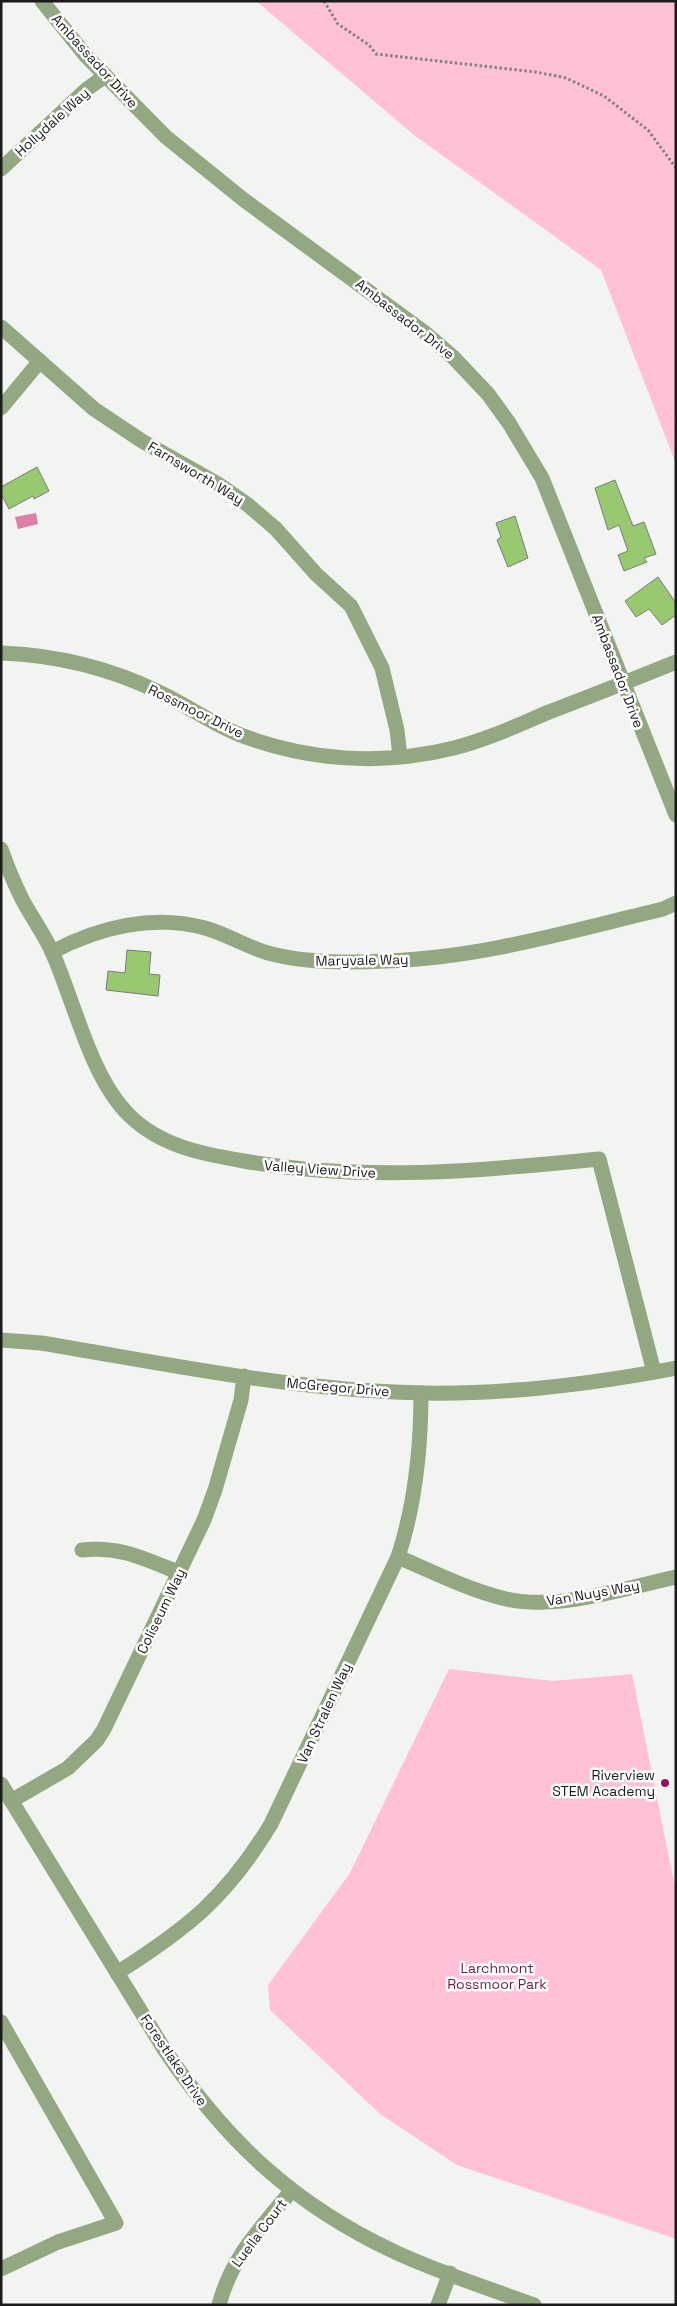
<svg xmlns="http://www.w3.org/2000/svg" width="677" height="2306" viewBox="0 0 677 2306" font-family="'Space Grotesk',sans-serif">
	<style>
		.green { fill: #ffc0d8 }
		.water { fill: #df7ea6 }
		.building { fill: #98c971; stroke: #7a7c79 }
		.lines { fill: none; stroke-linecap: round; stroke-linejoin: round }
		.path { stroke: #818381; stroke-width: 3; stroke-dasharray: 2.5 2.5; stroke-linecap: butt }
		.minor { stroke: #92a782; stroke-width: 15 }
		.poi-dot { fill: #9c0f5e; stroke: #fff; stroke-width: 2 }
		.labels { text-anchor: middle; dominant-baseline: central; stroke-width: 5; stroke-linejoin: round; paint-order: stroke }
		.street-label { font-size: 14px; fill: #1a1b1a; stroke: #fff }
		.poi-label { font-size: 14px; fill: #1a1b1a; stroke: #fff; text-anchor: end }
		.park-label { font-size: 14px; fill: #701a46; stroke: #fff }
	</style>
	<rect width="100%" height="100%" fill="#f2f4f1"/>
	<g class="green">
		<polygon points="256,1 676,1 676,464 601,270 414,135"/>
		<polygon points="449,1669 553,1681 632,1674 676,1892 676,2239 457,2165 380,2114 270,2010 268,1985 350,1873"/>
	</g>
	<polygon class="water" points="36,513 38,524 18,529 15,517"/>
	<g class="building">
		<polygon points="37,467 49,491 34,499 33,496 9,509 1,494 1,487"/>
		<polygon points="615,480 633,526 644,522 656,554 644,558 647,562 624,571 618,555 628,551 619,525 608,530 595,488"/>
		<polygon points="515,516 528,558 508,567 497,540 501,537 496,523"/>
		<polygon points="658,577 676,603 676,615 662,625 649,609 636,617 625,601"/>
		<polygon points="127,950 151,952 149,974 160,975 158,996 106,990 108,971 125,973"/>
	</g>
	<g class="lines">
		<polyline class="path" points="324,1 338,24 369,45 376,54 536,72 566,78 604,96 648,130 676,168"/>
		<g class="minor">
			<polyline points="42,1 86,56 166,137 244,200 424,332 453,357 488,394 509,423 542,478 676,815"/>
			<polyline points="1,169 87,89 105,76"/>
			<polyline points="1,327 94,409 142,441 218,484 248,505 276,529 316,574 351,606 382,668 397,730 400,756"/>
			<polyline points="1,408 40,361"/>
			<path d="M1 653C57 655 112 669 161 693 188 706 211 723 238 734 307 761 382 766 454 748 486 740 518 725 549 712 591 696 634 679 676 662"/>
			<path d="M1 849C7 866 14 883 22 899 32 918 45 935 53 954 75 1004 91 1078 129 1115 160 1146 202 1154 244 1161 362 1182 481 1171 599 1159L654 1372"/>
			<path d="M52 952C99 927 153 914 205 928 230 935 251 950 276 955 311 963 349 963 385 961 480 958 571 931 663 909L676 903"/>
			<path d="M1 1340 41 1343C157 1362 277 1387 394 1392 489 1397 582 1386 676 1368"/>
			<path d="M82 1550C122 1546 144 1559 180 1573"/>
			<path d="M398 1557C433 1572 469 1590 506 1599 557 1611 625 1588 676 1577"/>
			<path d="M1 1784 164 2049C226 2141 294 2205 395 2252 440 2273 488 2288 534 2305"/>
			<polyline points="11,1801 68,1768 97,1740 104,1729 204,1520 215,1490 241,1400 244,1376"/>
			<path d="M117 1973C188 1928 227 1897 271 1824L398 1557C415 1505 421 1448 421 1393"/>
			<polyline points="1,2022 116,2223 58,2242 1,2269"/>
			<path d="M219 2305C232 2256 261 2228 292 2190"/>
			<polyline points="438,2305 450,2273"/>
		</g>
	</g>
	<circle class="poi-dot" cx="665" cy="1783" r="5"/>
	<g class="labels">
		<g class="street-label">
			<text transform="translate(95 61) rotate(48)">Ambassador Drive</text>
			<text transform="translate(52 122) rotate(-42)">Hollydale Way</text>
			<text transform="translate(405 319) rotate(38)">Ambassador Drive</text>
			<text transform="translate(196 473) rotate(31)">Farnsworth Way</text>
			<text transform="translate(618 671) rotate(69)">Ambassador Drive</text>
			<text transform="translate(196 711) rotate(26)">Rossmoor Drive</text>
			<text transform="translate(362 960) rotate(-1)">Maryvale Way</text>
			<text transform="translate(320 1169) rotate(4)">Valley View Drive</text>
			<text transform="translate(338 1387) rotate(5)">McGregor Drive</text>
			<text transform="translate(593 1593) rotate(-10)">Van Nuys Way</text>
			<text transform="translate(161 1611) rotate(-64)">Coliseum Way</text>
			<text transform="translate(324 1713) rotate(-65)">Van Stralen Way</text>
			<text transform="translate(174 2060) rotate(56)">Forestlake Drive</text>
			<text transform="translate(259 2233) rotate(-53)">Luella Court</text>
		</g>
		<g class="poi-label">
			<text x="655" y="1775">Riverview<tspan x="655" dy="16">STEM Academy</tspan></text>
		</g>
		<g class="park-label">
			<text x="497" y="1968">Larchmont<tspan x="497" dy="16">Rossmoor Park</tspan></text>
		</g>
	</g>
	<rect width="677" height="2306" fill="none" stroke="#1a1b1a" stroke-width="5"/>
</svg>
